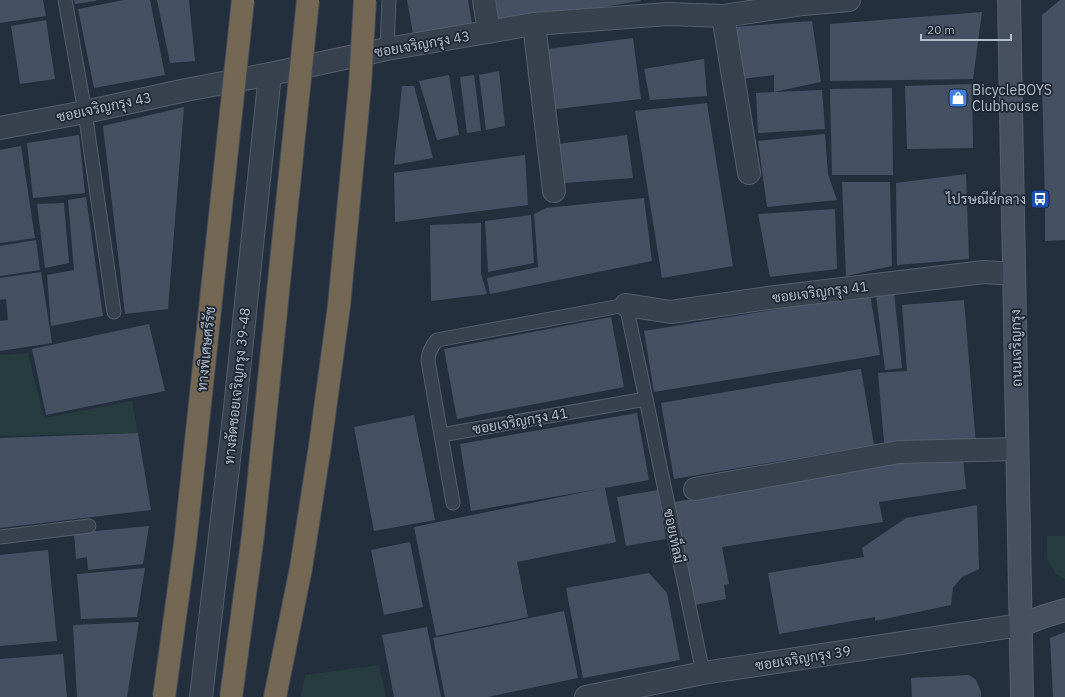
<svg xmlns="http://www.w3.org/2000/svg" width="1065" height="697" viewBox="0 0 1065 697" font-family="'IBM Plex Sans',Sarabun,sans-serif">
	<style>
		.green { fill: #263c3f }
		.building { fill: #455162 }
		.lines { fill: none; stroke-linecap: round; stroke-linejoin: round }
		.lane-casing { stroke: #565f6c; stroke-width: 15 }
		.street-casing { stroke: #565f6c; stroke-width: 24 }
		.secondary-casing { stroke: #565f6c; stroke-width: 24 }
		.highway-casing { stroke: #434c59; stroke-width: 24 }
		.lane { stroke: #38414e; stroke-width: 13 }
		.street { stroke: #38414e; stroke-width: 22 }
		.secondary { stroke: #465061; stroke-width: 22 }
		.highway { stroke: #746855; stroke-width: 22 }
		.highway-bridge-casing { stroke: #434c59; stroke-width: 24; stroke-linecap: butt }
		.highway-bridge { stroke: #746855; stroke-width: 22 }
		.labels { text-anchor: middle; dominant-baseline: central; stroke-width: 3.5; stroke-linejoin: round; paint-order: stroke }
		.street-label { font-size: 14px; fill: #b4bcc9; stroke: #1d2633 }
		.poi-label { font-size: 14px; fill: #b4bcc9; stroke: #1d2633; text-anchor: start }
	</style>
	<rect width="100%" height="100%" fill="#242f3e"/>
	<g class="green">
		<polygon points="28,353 44,418 132,401 138,433 0,436 0,355"/>
		<polygon points="1047,536 1065,536 1065,579 1056,574 1047,559"/>
		<polygon points="379,665 386,697 301,697 305,675"/>
	</g>
	<g class="building">
		<polygon points="0,0 43,0 46,16 0,23"/>
		<polygon points="74,0 96,0 96,1 75,4"/>
		<polygon points="124,0 150,0 165,75 94,88 78,9"/>
		<polygon points="157,0 189,0 195,61 170,63"/>
		<polygon points="407,0 468,0 472,24 413,34"/>
		<polygon points="494,0 640,0 641,1 498,23"/>
		<polygon points="1060,0 1065,0 1065,240 1045,241 1045,201 1042,84 1042,15"/>
		<polygon points="982,12 973,79 830,81 830,24"/>
		<polygon points="46,20 55,79 20,84 11,26"/>
		<polygon points="812,21 821,82 774,92 822,90 825,129 758,133 756,93 774,92 774,75 742,79 734,27"/>
		<polygon points="633,38 641,99 549,110 540,50"/>
		<polygon points="704,59 707,96 650,100 644,69"/>
		<polygon points="499,71 505,126 486,130 479,75"/>
		<polygon points="449,75 459,135 437,140 419,81"/>
		<polygon points="474,75 481,131 467,133 460,77"/>
		<polygon points="972,84 973,148 907,149 905,86"/>
		<polygon points="402,86 414,86 433,158 394,165"/>
		<polygon points="892,88 893,175 832,175 830,89"/>
		<polygon points="707,103 733,266 662,278 635,111"/>
		<polygon points="184,107 168,309 125,314 103,126"/>
		<polygon points="825,134 828,174 837,200 767,207 758,141"/>
		<polygon points="79,135 85,193 33,198 27,143"/>
		<polygon points="627,135 633,178 564,183 558,144"/>
		<polygon points="21,146 35,238 0,243 0,150"/>
		<polygon points="525,155 528,205 395,222 394,173"/>
		<polygon points="966,174 969,259 897,265 896,183"/>
		<polygon points="842,182 890,182 892,266 846,276"/>
		<polygon points="86,197 103,316 51,326 47,275 74,270 68,200"/>
		<polygon points="644,198 652,261 490,294 487,278 538,267 534,214 546,208"/>
		<polygon points="64,203 69,263 45,268 37,204"/>
		<polygon points="835,209 837,269 770,277 758,214"/>
		<polygon points="531,215 534,263 488,272 485,221"/>
		<polygon points="481,223 481,274 487,294 431,301 430,225"/>
		<polygon points="36,240 40,270 0,276 0,246"/>
		<polygon points="41,272 52,343 0,351 0,321 8,320 6,299 0,300 0,278"/>
		<polygon points="894,292 902,368 885,370 876,294"/>
		<polygon points="870,294 880,355 654,392 644,331"/>
		<polygon points="964,300 977,457 963,458 966,489 879,502 883,522 722,547 729,584 724,585 726,599 694,605 674,502 886,465 878,373 907,371 902,305"/>
		<polygon points="611,317 624,387 457,419 444,349"/>
		<polygon points="149,324 165,391 46,415 32,349"/>
		<polygon points="861,369 874,445 674,479 661,403"/>
		<polygon points="637,413 649,480 605,488 616,542 517,562 528,617 436,636 414,527 599,489 471,511 460,444"/>
		<polygon points="414,415 435,520 374,531 354,427"/>
		<polygon points="138,433 151,510 0,528 0,438"/>
		<polygon points="658,490 666,539 626,546 617,497"/>
		<polygon points="977,505 979,569 962,577 953,588 951,605 875,621 875,617 779,634 768,573 864,557 862,548 906,518"/>
		<polygon points="149,526 143,564 88,570 87,557 76,559 74,533"/>
		<polygon points="410,542 423,607 384,615 371,550"/>
		<polygon points="48,550 57,641 0,646 0,555"/>
		<polygon points="145,568 137,617 81,619 77,574"/>
		<polygon points="649,573 667,593 680,660 583,678 566,588"/>
		<polygon points="564,611 578,678 488,697 445,697 433,638"/>
		<polygon points="139,622 127,697 77,697 73,625"/>
		<polygon points="427,627 441,697 394,697 382,635"/>
		<polygon points="1065,632 1065,697 1053,697 1050,638"/>
		<polygon points="63,654 67,697 0,697 0,659"/>
		<polygon points="969,675 976,680 981,692 981,697 912,697 911,678"/>
	</g>
	<g class="lines">
		<g class="lane-casing">
			<g id="lane">
				<polyline points="65,0 85,112 114,312"/>
				<polyline points="387,49 389,0"/>
				<polyline points="646,399 703,673"/>
				<path d="M441 435 646 399 626 305 437 340C431 347 428 353 428 361L453 503"/>
				<polyline points="0,537 89,526"/>
			</g>
		</g>
		<g class="street-casing">
			<g id="street">
				<polyline points="484,0 489,32"/>
				<polyline points="723,16 749,173"/>
				<polyline points="534,24 554,191"/>
				<polyline points="0,128 85,112 186,90 270,74 387,49 534,24 668,14 723,16 803,4 849,0"/>
				<polyline points="626,305 671,312 768,298 984,272 1014,274"/>
				<polyline points="695,489 899,452 1017,449"/>
				<polyline points="201,697 235,408 270,74"/>
				<polyline points="586,697 703,673 1021,625"/>
			</g>
		</g>
		<g class="secondary-casing">
			<g id="secondary">
				<polyline points="1009,0 1022,697"/>
				<polyline points="1021,625 1045,616 1065,610"/>
			</g>
		</g>
		<g class="highway-casing">
			<polyline id="highway" points="275,697 301,568"/>
		</g>
		<use href="#lane" class="lane"/>
		<use href="#street" class="street"/>
		<use href="#secondary" class="secondary"/>
		<use href="#highway" class="highway"/>
		<g class="highway-bridge-casing">
			<g id="highway-bridge">
				<polyline points="301,568 320,446 339,306 360,85 365,0"/>
				<polyline points="164,697 185,544 243,0"/>
				<polyline points="231,697 253,535 308,0"/>
			</g>
		</g>
		<use href="#highway-bridge" class="highway-bridge"/>
	</g>
	<defs>
		<g id="shop-square" transform="scale(1)"><rect x="-9" y="-9" width="18" height="18" rx="4" fill="#3f7fe0" stroke="#1d2633"/><path d="M-5-2.5h2.3a2.7 3.5 0 0 1 5.4 0H5L5.5 6h-11ZM-1.5-2.5h3a1.5 2.3 0 0 0-3 0Z" fill="#fff"/></g>
		<g id="bus-square" transform="scale(1)"><rect x="-9" y="-9" width="18" height="18" rx="4" fill="#1a4fb4" stroke="#1d2633"/><path d="M-5-6H5V4H4V6H2V4H-2V6H-4V4H-5ZM-3.5-4V0h7V-4ZM-3.5 1.2v1.5H-2V1.2ZM2 1.2v1.5H3.5V1.2Z" fill="#fff"/></g>
	</defs>
	<g fill-rule="evenodd">
		<use href="#shop-square" x="958" y="98"/>
		<use href="#bus-square" x="1040" y="199"/>
	</g>
	<g class="labels">
		<g class="street-label">
			<text transform="translate(422 44) rotate(-10)">ซอยเจริญกรุง 43</text>
			<text transform="translate(104 107) rotate(-12)">ซอยเจริญกรุง 43</text>
			<text transform="translate(820 292) rotate(-7)">ซอยเจริญกรุง 41</text>
			<text transform="translate(1016 348) rotate(-91)">ถนนเจริญกรุง</text>
			<text transform="translate(206 349) rotate(-84)">ทางพิเศษศรีรัช</text>
			<text transform="translate(237 386) rotate(-84)">ทางลัดซอยเจริญกรุง 39-48</text>
			<text transform="translate(520 421) rotate(-10)">ซอยเจริญกรุง 41</text>
			<text transform="translate(674 536) rotate(78)">ซอยเท็ลมี</text>
			<text transform="translate(803 658) rotate(-9)">ซอยเจริญกรุง 39</text>
		</g>
		<g class="poi-label">
			<text x="972" y="90">BicycleBOYS<tspan x="972" dy="16">Clubhouse</tspan></text>
			<text x="1026" y="199" text-anchor="end">ไปรษณีย์กลาง</text>
		</g>
	</g>
	<path d="M921 34v6h90v-6" fill="none" stroke="#b4bcc9" stroke-width="2"/>
	<text x="927" y="34" font-size="12" fill="#b4bcc9" stroke="#1d2633" stroke-width="3" paint-order="stroke">20 m</text>
</svg>
